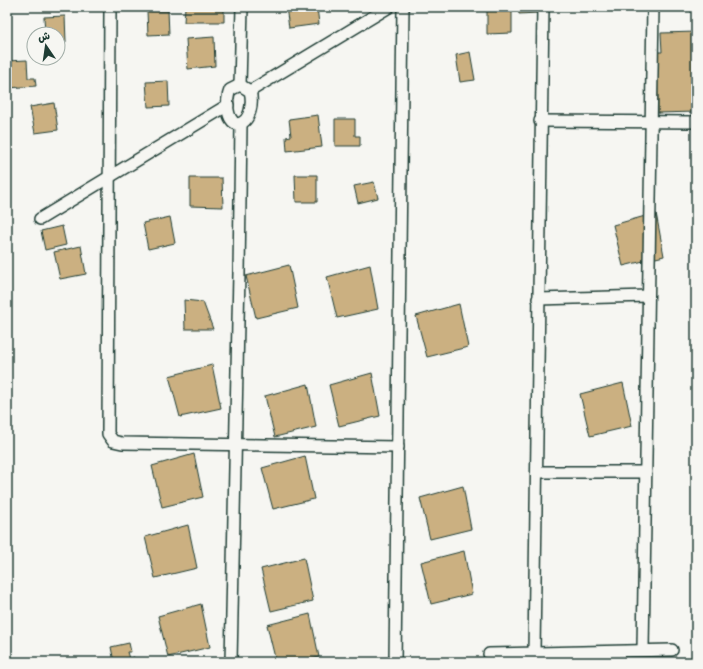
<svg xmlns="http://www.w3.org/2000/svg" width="703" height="669" viewBox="0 0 703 669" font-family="'Patrick Hand','Playpen Sans Arabic',sans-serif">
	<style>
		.building { fill: #cbb081; stroke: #1f3d34 }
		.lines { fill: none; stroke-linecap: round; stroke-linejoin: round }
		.street-casing { stroke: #1f3d34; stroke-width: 14 }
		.street { stroke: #f6f6f2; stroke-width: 11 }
	</style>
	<rect width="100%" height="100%" fill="#f6f6f2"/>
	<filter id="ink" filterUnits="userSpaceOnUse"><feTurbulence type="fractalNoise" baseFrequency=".025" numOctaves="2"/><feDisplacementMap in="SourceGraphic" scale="8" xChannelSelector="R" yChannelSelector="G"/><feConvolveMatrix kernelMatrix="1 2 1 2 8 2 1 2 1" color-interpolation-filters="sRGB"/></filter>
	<g filter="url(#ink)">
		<g class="building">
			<polygon points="185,7 224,7 224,22 184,22"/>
			<polygon points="286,7 317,7 319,24 289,28"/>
			<polygon points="487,7 512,7 512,33 487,34"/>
			<polygon points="518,7 538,7 538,13 519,14"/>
			<polygon points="147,11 168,11 169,34 148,35"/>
			<polygon points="65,16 66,42 58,42 58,34 45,34 44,17"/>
			<polygon points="696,32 696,112 658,113 657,52 662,52 661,33"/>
			<polygon points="214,37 215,66 188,69 186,39"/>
			<polygon points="470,52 475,80 460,82 456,55"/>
			<polygon points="27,60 28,78 35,78 36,86 8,88 7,61"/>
			<polygon points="168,81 169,106 148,107 146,82"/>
			<polygon points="54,103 58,130 35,133 30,107"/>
			<polygon points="318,115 322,147 287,151 286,137 291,136 289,119"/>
			<polygon points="335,119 355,119 355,136 360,136 360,146 335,146"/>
			<polygon points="295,175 317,175 317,202 296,202"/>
			<polygon points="190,178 222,178 223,207 190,206"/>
			<polygon points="374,182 378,198 358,203 354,186"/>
			<polygon points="656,213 664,256 623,266 613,225"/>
			<polygon points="170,217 175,243 148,249 143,223"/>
			<polygon points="62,226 66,245 45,250 41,231"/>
			<polygon points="81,246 86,274 60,279 54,252"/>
			<polygon points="289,265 298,308 256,318 246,276"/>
			<polygon points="370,265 378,309 337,318 327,277"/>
			<polygon points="184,300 203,302 213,329 185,329"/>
			<polygon points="459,304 468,347 427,357 416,316"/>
			<polygon points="212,365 221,408 180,417 169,376"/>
			<polygon points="372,373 380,416 339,426 329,385"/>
			<polygon points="623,383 632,426 590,436 580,394"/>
			<polygon points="308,384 316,427 275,437 265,396"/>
			<polygon points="194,454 203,497 162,507 152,466"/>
			<polygon points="305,456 314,499 273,509 262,468"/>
			<polygon points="463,486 471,529 430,539 420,498"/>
			<polygon points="188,525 197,568 155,578 145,537"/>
			<polygon points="464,551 472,594 431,604 421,562"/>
			<polygon points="304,558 313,601 271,611 261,569"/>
			<polygon points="201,604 210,647 168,657 158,616"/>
			<polygon points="310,614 319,657 298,662 276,662 267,625"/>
			<polygon points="129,643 131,652 127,652 129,659 134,657 134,661 114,662 111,647"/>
		</g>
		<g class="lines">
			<g class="street-casing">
				<g id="street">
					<polyline points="110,7 108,434 113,441 122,443 398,447"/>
					<path d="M240 85 250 91C253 102 251 123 237 124 226 120 226 100 230 90Z"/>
					<polyline points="240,85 242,7"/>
					<polyline points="250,91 389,7"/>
					<polyline points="540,121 696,122"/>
					<polyline points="40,219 228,105"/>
					<polyline points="538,299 648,296"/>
					<polyline points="537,472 646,472"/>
					<path d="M643 650C647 436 649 221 653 7"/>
					<polyline points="534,652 543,7"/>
					<polyline points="489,654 672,650"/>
					<polyline points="231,662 239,273 241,124"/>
					<polyline points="395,662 403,7"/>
				</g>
			</g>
			<use href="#street" class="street"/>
		</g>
	</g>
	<rect width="703" height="669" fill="none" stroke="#f6f6f2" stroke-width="24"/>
	<rect x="12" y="12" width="679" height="645" fill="none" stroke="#1f3d34" stroke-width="1.5" filter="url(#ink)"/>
	<g transform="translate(46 46) rotate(347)"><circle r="19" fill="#f6f6f2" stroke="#a0aca6"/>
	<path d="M0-3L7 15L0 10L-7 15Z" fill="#1f3d34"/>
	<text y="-6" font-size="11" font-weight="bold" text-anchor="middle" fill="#1f3d34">ش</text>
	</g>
</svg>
